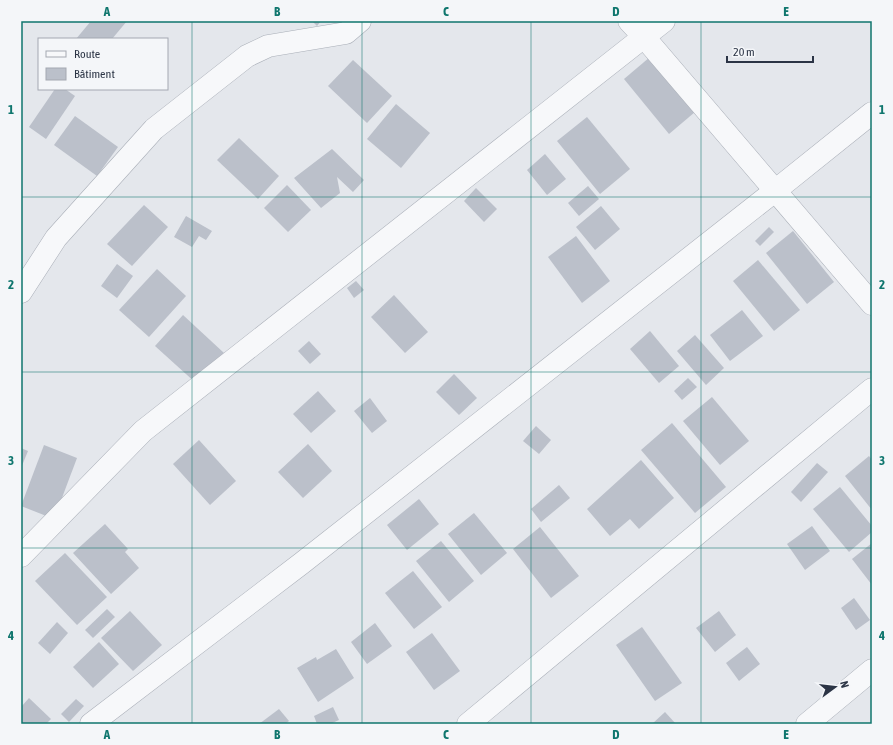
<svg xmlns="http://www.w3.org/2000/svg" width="893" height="745" viewBox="0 0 893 745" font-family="'Asap Condensed',sans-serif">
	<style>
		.building { fill: #bbc0ca }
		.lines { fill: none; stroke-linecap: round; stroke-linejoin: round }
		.minor-casing { stroke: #a9aeb7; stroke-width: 23 }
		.minor { stroke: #f7f8fa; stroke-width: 22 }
		.grid { fill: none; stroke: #0f766e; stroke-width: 1; stroke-opacity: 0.55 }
		.neatline { fill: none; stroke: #0f766e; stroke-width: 1.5 }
		.grid-label { font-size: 13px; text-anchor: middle; font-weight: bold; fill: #0f766e }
	</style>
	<rect width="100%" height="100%" fill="#e4e7ec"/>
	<g class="building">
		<polygon points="91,21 127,21 112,39 76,39"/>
		<polygon points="312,21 321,21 317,26"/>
		<polygon points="650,57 695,112 669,134 624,79"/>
		<polygon points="353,60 392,96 367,123 328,86"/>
		<polygon points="55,89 65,89 75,96 46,139 29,127"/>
		<polygon points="396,104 430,133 401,168 367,139"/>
		<polygon points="75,116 118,147 97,176 54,145"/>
		<polygon points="587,117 630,169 600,194 557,141"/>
		<polygon points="239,138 279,176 258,199 217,160"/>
		<polygon points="332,149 364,180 353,192 337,177 340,193 321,208 294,178"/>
		<polygon points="545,154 566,179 547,195 527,170"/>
		<polygon points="287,185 311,210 288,232 264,208"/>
		<polygon points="588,186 599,199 579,216 568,203"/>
		<polygon points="476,188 497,209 484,222 464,201"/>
		<polygon points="144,205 168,227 132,266 107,244"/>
		<polygon points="601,206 620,229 595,250 576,227"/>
		<polygon points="186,216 212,231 206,240 199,236 192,247 174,237"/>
		<polygon points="769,227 774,232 760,246 755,241"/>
		<polygon points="793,231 834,282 807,304 766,253"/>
		<polygon points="576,236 610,281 582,303 548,257"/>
		<polygon points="758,260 800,310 774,331 733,281"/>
		<polygon points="117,264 133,276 117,298 101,286"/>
		<polygon points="157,269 186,296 149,337 119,310"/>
		<polygon points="356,281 364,290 354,298 347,288"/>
		<polygon points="394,295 428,332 405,353 371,317"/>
		<polygon points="742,310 763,336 730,361 710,335"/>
		<polygon points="183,315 224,353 197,384 155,346"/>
		<polygon points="650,331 679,366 659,383 630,349"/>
		<polygon points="695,335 724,368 706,385 677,351"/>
		<polygon points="309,341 321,354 310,364 298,351"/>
		<polygon points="454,374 477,398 459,415 436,392"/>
		<polygon points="688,378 697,387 682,400 674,391"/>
		<polygon points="318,391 336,411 311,433 293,414"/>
		<polygon points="712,397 749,441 720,465 683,421"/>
		<polygon points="370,398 387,421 372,433 354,411"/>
		<polygon points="672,423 726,487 695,513 641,450"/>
		<polygon points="536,426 551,440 539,454 523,441"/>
		<polygon points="199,440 236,481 210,505 173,464"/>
		<polygon points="308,444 332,471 303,498 278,472"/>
		<polygon points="44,445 77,458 54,519 21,506"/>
		<polygon points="21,448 28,451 21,468"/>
		<polygon points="869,456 872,460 872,510 845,476"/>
		<polygon points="641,460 674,498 639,529 630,519 610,536 587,509"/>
		<polygon points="817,463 828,472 801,502 791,492"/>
		<polygon points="559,485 570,498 541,522 531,509"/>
		<polygon points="840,487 872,526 872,532 849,552 813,509"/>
		<polygon points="419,499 439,524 407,550 387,525"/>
		<polygon points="474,513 507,553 481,575 448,534"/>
		<polygon points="105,524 128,549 125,552 139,568 111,594 73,553"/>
		<polygon points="812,526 830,551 805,570 787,544"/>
		<polygon points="540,527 579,576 551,598 513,549"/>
		<polygon points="441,541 474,581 449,602 416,561"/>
		<polygon points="872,543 872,585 852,559"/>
		<polygon points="65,553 107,597 77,625 35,581"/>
		<polygon points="413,571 442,607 414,629 385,593"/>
		<polygon points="854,598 870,620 856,630 841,608"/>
		<polygon points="107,609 115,617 93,638 85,630"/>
		<polygon points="130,611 162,645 133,671 101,638"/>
		<polygon points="719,611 736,635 715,652 696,628"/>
		<polygon points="57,622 68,633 50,654 38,643"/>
		<polygon points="375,623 392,646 367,664 351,642"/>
		<polygon points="642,627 682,683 655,701 616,645"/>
		<polygon points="432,633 460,671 434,690 406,652"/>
		<polygon points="99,642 119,664 93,688 73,667"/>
		<polygon points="747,647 760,664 739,681 726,663"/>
		<polygon points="336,649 354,678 318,702 297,668 316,657 317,660"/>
		<polygon points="29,698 51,719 46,724 21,724 21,707"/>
		<polygon points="76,699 84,706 69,722 61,714"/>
		<polygon points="333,707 339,720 330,724 317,724 314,716"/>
		<polygon points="279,709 289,721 285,724 259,724"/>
		<polygon points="665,712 676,724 652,724"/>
	</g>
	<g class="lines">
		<g class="minor-casing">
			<g id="minor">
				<polyline points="629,21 644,37 872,304"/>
				<polyline points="21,292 56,238 154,129 247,56 268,46 346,33 360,21"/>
				<polyline points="21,556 143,431 664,21"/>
				<polyline points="91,724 302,563 776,190 872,113"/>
				<polyline points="468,724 872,389"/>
				<polyline points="807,724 872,670"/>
			</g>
		</g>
		<use href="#minor" class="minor"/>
	</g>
	<path class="grid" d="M192 21V724M362 21V724M531 21V724M701 21V724M21 197H872M21 372H872M21 548H872"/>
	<rect width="893" height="745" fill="none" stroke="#f4f6f9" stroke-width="44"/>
	<rect x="38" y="38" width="130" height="52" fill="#f4f6f9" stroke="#a4a8b1"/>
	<rect x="46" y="51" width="20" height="6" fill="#f7f8fa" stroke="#a4a8b1"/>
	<text x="74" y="58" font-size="12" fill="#2b3445">Route</text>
	<rect x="46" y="68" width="20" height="12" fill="#bbc0ca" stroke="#a4a8b1"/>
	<text x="74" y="78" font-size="12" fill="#2b3445">Bâtiment</text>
	<g transform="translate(835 687) rotate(75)" stroke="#f4f6f9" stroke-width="3" paint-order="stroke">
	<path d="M0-3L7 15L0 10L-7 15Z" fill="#2b3445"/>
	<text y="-6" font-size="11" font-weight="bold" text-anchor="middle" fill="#2b3445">N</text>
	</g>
	<path d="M727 56v6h86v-6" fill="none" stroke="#2b3445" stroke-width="2"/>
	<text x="733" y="56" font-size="12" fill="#2b3445" stroke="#f4f6f9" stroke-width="3" paint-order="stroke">20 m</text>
	<rect x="22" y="22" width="849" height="701" class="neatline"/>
	<g class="grid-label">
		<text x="107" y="16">A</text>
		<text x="277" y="16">B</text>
		<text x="446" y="16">C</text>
		<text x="616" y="16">D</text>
		<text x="786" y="16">E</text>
		<text x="11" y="114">1</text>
		<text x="882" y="114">1</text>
		<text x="11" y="289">2</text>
		<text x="882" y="289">2</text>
		<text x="11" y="465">3</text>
		<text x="882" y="465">3</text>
		<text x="11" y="640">4</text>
		<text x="882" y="640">4</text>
		<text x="107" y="739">A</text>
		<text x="277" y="739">B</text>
		<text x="446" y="739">C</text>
		<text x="616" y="739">D</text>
		<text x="786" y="739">E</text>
	</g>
</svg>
